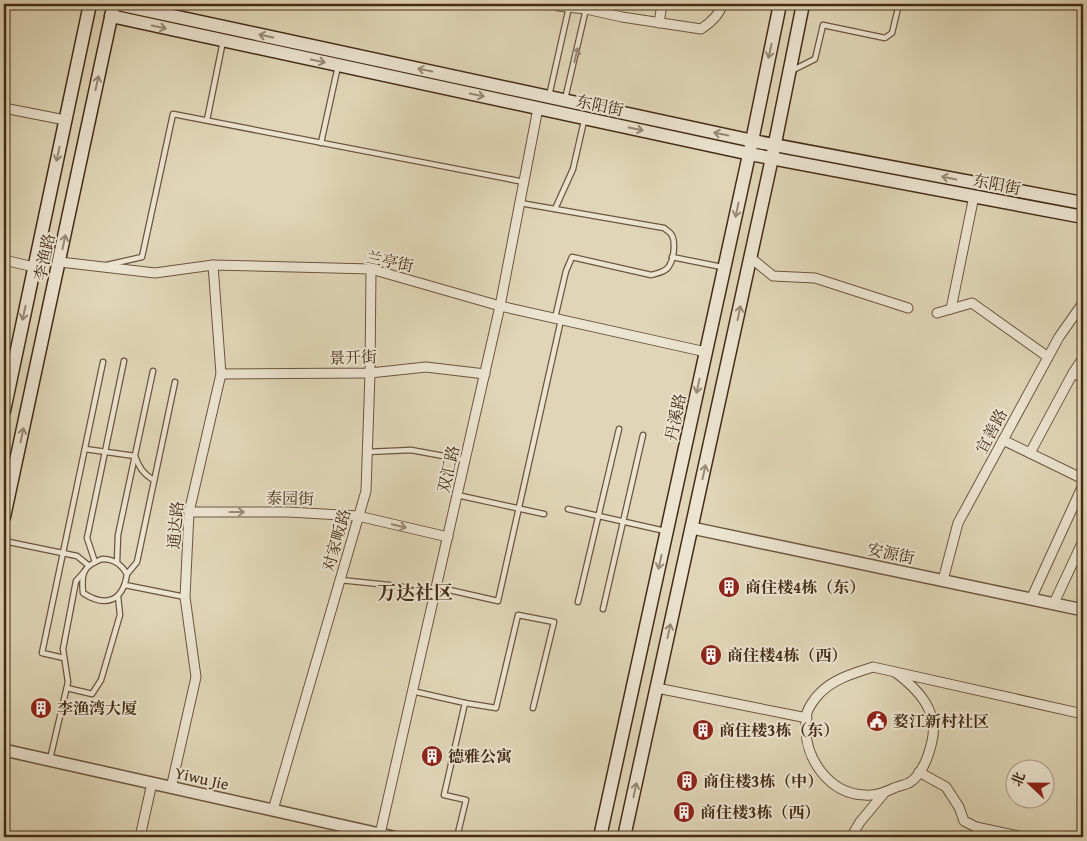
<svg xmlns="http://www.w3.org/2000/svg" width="1087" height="841" viewBox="0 0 1087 841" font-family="'Gentium Book Plus','Noto Serif SC',serif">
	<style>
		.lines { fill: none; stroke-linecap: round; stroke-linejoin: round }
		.service-casing { stroke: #6b563e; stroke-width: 7 }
		.minor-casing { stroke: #6b563e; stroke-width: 11 }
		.tertiary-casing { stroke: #6b563e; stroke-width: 14 }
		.secondary-casing { stroke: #442c16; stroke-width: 15 }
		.service { stroke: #ebe4d0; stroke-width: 4.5 }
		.minor { stroke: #ebe4d0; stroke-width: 9 }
		.tertiary { stroke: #ebe4d0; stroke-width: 11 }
		.secondary { stroke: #ebe4d0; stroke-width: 12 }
		.oneway { stroke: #988873 }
		.labels { text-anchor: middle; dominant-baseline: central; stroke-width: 4; stroke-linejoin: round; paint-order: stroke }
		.street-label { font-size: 16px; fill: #442c16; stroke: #ebe4d0 }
		.poi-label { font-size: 16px; font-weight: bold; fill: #442c16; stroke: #ebe4d0; text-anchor: start }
		.quarter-label { font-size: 19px; font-weight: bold; fill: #442c16; stroke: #ebe4d0 }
	</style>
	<rect width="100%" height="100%" fill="#e0d6b7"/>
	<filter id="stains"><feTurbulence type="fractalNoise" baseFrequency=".004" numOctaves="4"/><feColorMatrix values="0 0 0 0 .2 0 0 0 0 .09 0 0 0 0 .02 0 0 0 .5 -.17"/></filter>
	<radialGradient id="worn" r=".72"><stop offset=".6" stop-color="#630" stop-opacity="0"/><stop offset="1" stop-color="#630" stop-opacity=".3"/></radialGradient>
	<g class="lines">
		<g class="service-casing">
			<g id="service">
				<polyline points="791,71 815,59 823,25 885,38 892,33 899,4"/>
				<polyline points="549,96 569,7"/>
				<polyline points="565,99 586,9"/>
				<polyline points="207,120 223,41"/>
				<polyline points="321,143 338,66"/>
				<path d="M520 203 664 228C666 230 669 231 671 234 676 240 674 259 669 266 666 272 658 273 651 275L572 257 566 271 555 318"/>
				<polyline points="555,209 573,169 584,121"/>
				<polyline points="672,257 722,267"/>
				<polyline points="107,265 142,257 173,114 524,182"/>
				<path d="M85 449 135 456C139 467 143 474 154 480"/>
				<polyline points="367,452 411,450 465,460"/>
				<polyline points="457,495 544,514"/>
				<polyline points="568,509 665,531"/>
				<polyline points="4,541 77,556 88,565"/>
				<path d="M102 559C114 559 121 564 127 574 123 601 106 608 83 593 81 573 83 566 102 559Z"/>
				<polyline points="95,562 87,538 124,361"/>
				<polyline points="117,562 118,535 153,371"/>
				<polyline points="127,574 137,562 175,382"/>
				<polyline points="340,580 399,586 434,595"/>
				<polyline points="125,585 185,597"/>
				<polyline points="436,587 498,601 561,320"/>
				<polyline points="578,602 619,429"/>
				<polyline points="603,609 643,435"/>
				<polyline points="64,658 42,653 103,362"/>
				<polyline points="67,688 92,694 101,680 120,615 118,596"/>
				<polyline points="412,691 465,703 444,795 466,800 457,837"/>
				<polyline points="465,703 496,708 518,615 554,622 533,708"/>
				<polyline points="50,759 68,682 63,649 76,581 84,572"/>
			</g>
		</g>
		<g class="minor-casing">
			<g id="minor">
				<path d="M555 4 558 6 586 9 622 17 701 29C710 23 720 15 722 4"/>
				<polyline points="659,23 662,4"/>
				<polyline points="4,108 65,120"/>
				<polyline points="751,258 773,276 815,278 908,308"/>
				<polyline points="4,260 34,267"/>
				<polyline points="60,262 155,273 213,265 371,269 500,306 706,352"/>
				<polyline points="951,309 974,196"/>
				<polyline points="937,313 972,303 1048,357"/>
				<polyline points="1073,373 1083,378"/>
				<polyline points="221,374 370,373 426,367 485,374"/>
				<polyline points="1003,440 1083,479"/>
				<polyline points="1030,453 1073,373 1083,358"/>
				<polyline points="189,512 288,512 358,516 448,537"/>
				<polyline points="943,580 958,523 1059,337 1083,303"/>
				<polyline points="1031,599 1083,485"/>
				<polyline points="1054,603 1083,541"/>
				<path d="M895 672C918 689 939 711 932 741 929 755 922 775 909 783 904 785 899 786 894 788 886 792 875 796 865 795 829 794 804 758 806 724 806 721 806 716 807 713 808 708 815 698 819 694 833 679 854 673 873 667L1083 714"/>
				<polyline points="657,688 807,718"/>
				<polyline points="919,772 946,787 959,807 964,821 976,827 1023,837"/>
				<polyline points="171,788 196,677 185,597 189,512 221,374 213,265"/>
				<polyline points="273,810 366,491 370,373 371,269"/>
				<polyline points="380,834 500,306 538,108"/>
				<polyline points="140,837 152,783"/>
				<polyline points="851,837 860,822 885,792"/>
			</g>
		</g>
		<g class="tertiary-casing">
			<g id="tertiary">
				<polyline points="692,528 1083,610"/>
				<polyline points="4,750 393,837"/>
			</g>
		</g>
		<g class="secondary-casing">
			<g id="secondary">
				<polyline points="117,4 758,142 1083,203"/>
				<polyline points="111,16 755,155 1083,217"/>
				<polyline points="4,411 90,4"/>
				<polyline points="4,517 113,8"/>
				<polyline points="600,837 752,141 780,4"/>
				<polyline points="624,837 772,158 803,4"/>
			</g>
		</g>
		<use href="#service" class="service"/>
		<use href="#minor" class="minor"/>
		<use href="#tertiary" class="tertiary"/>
		<use href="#secondary" class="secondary"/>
	</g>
	<defs><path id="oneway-shaft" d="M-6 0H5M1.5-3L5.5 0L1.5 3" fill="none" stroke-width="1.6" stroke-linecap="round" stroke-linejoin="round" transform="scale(1.25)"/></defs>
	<g class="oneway">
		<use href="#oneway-shaft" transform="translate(159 27) rotate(12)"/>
		<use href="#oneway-shaft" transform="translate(266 36) rotate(-168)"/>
		<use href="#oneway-shaft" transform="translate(770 51) rotate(102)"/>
		<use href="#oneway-shaft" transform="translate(576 55) rotate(-77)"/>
		<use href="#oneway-shaft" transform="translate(318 61) rotate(12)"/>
		<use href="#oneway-shaft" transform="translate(425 70) rotate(-168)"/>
		<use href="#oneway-shaft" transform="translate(97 83) rotate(-78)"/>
		<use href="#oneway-shaft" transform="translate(477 95) rotate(12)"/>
		<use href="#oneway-shaft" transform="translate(636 129) rotate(12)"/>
		<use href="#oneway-shaft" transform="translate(721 134) rotate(-168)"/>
		<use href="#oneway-shaft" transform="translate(58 154) rotate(102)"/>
		<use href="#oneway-shaft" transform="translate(949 178) rotate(-169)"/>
		<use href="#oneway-shaft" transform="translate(737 210) rotate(102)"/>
		<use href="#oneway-shaft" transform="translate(64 242) rotate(-78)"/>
		<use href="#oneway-shaft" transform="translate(24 313) rotate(102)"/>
		<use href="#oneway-shaft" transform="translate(739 313) rotate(-78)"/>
		<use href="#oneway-shaft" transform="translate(698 386) rotate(102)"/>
		<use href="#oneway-shaft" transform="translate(22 435) rotate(-78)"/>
		<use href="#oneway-shaft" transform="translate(704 472) rotate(-78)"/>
		<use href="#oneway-shaft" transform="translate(237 512)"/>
		<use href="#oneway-shaft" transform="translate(399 526) rotate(13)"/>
		<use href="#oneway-shaft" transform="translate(660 562) rotate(102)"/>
		<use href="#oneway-shaft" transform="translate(669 631) rotate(-78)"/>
		<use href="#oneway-shaft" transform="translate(635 790) rotate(-78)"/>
	</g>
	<defs>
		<g id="building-disc" transform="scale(1.125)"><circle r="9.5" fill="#8f2418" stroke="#ebe4d0"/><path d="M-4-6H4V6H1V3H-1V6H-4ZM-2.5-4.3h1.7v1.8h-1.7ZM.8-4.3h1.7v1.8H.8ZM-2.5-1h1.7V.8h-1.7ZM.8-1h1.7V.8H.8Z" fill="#fff"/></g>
		<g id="civic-disc" transform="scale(1.125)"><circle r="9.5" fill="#8f2418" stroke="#ebe4d0"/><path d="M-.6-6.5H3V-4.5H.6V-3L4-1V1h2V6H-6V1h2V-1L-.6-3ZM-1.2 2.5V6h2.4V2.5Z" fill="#fff"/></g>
	</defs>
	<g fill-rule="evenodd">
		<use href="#building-disc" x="729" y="587"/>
		<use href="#building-disc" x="711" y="655"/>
		<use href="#building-disc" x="41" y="708"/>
		<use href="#civic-disc" x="877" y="721"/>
		<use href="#building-disc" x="703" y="730"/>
		<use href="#building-disc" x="432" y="756"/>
		<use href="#building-disc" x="687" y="781"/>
		<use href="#building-disc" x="684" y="812"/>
	</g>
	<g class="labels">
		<g class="street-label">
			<text transform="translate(600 105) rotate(12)">东阳街</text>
			<text transform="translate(997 184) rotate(11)">东阳街</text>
			<text transform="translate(44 257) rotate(-78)">李渔路</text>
			<text transform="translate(390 261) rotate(12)">兰亭街</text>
			<text transform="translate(353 357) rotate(-2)">景开街</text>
			<text transform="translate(675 417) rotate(-78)">丹溪路</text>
			<text transform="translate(991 431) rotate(-62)">宜善路</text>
			<text transform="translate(448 469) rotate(-77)">双汇路</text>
			<text transform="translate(290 498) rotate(1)">泰园街</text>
			<text transform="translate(175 525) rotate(-85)">通达路</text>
			<text transform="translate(336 540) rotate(-74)">对家畈路</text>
			<text transform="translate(891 553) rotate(12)">安源街</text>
			<text transform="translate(202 778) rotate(13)">Yiwu Jie</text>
		</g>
		<g class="poi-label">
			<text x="745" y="587">商住楼4栋（东）</text>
			<text x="727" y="655">商住楼4栋（西）</text>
			<text x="57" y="708">李渔湾大厦</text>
			<text x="893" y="721">婺江新村社区</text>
			<text x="719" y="730">商住楼3栋（东）</text>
			<text x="448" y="756">德雅公寓</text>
			<text x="703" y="781">商住楼3栋（中）</text>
			<text x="700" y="812">商住楼3栋（西）</text>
		</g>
		<g class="quarter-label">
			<text x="415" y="592">万达社区</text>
		</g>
	</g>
	<rect width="1087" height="841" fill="none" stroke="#e0d6b7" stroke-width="20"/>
	<rect x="5" y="5" width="1077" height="831" fill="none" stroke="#442c16" stroke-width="2.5"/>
	<rect x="10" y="10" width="1067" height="821" fill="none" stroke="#442c16"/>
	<g transform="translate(1030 784) rotate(292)"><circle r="24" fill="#ebe4d0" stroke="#a89a86"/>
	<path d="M0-4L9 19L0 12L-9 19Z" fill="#8f2418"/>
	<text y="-8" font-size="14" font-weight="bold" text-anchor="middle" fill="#442c16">北</text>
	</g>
	<rect width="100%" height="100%" filter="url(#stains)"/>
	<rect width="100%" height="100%" fill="url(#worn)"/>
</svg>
